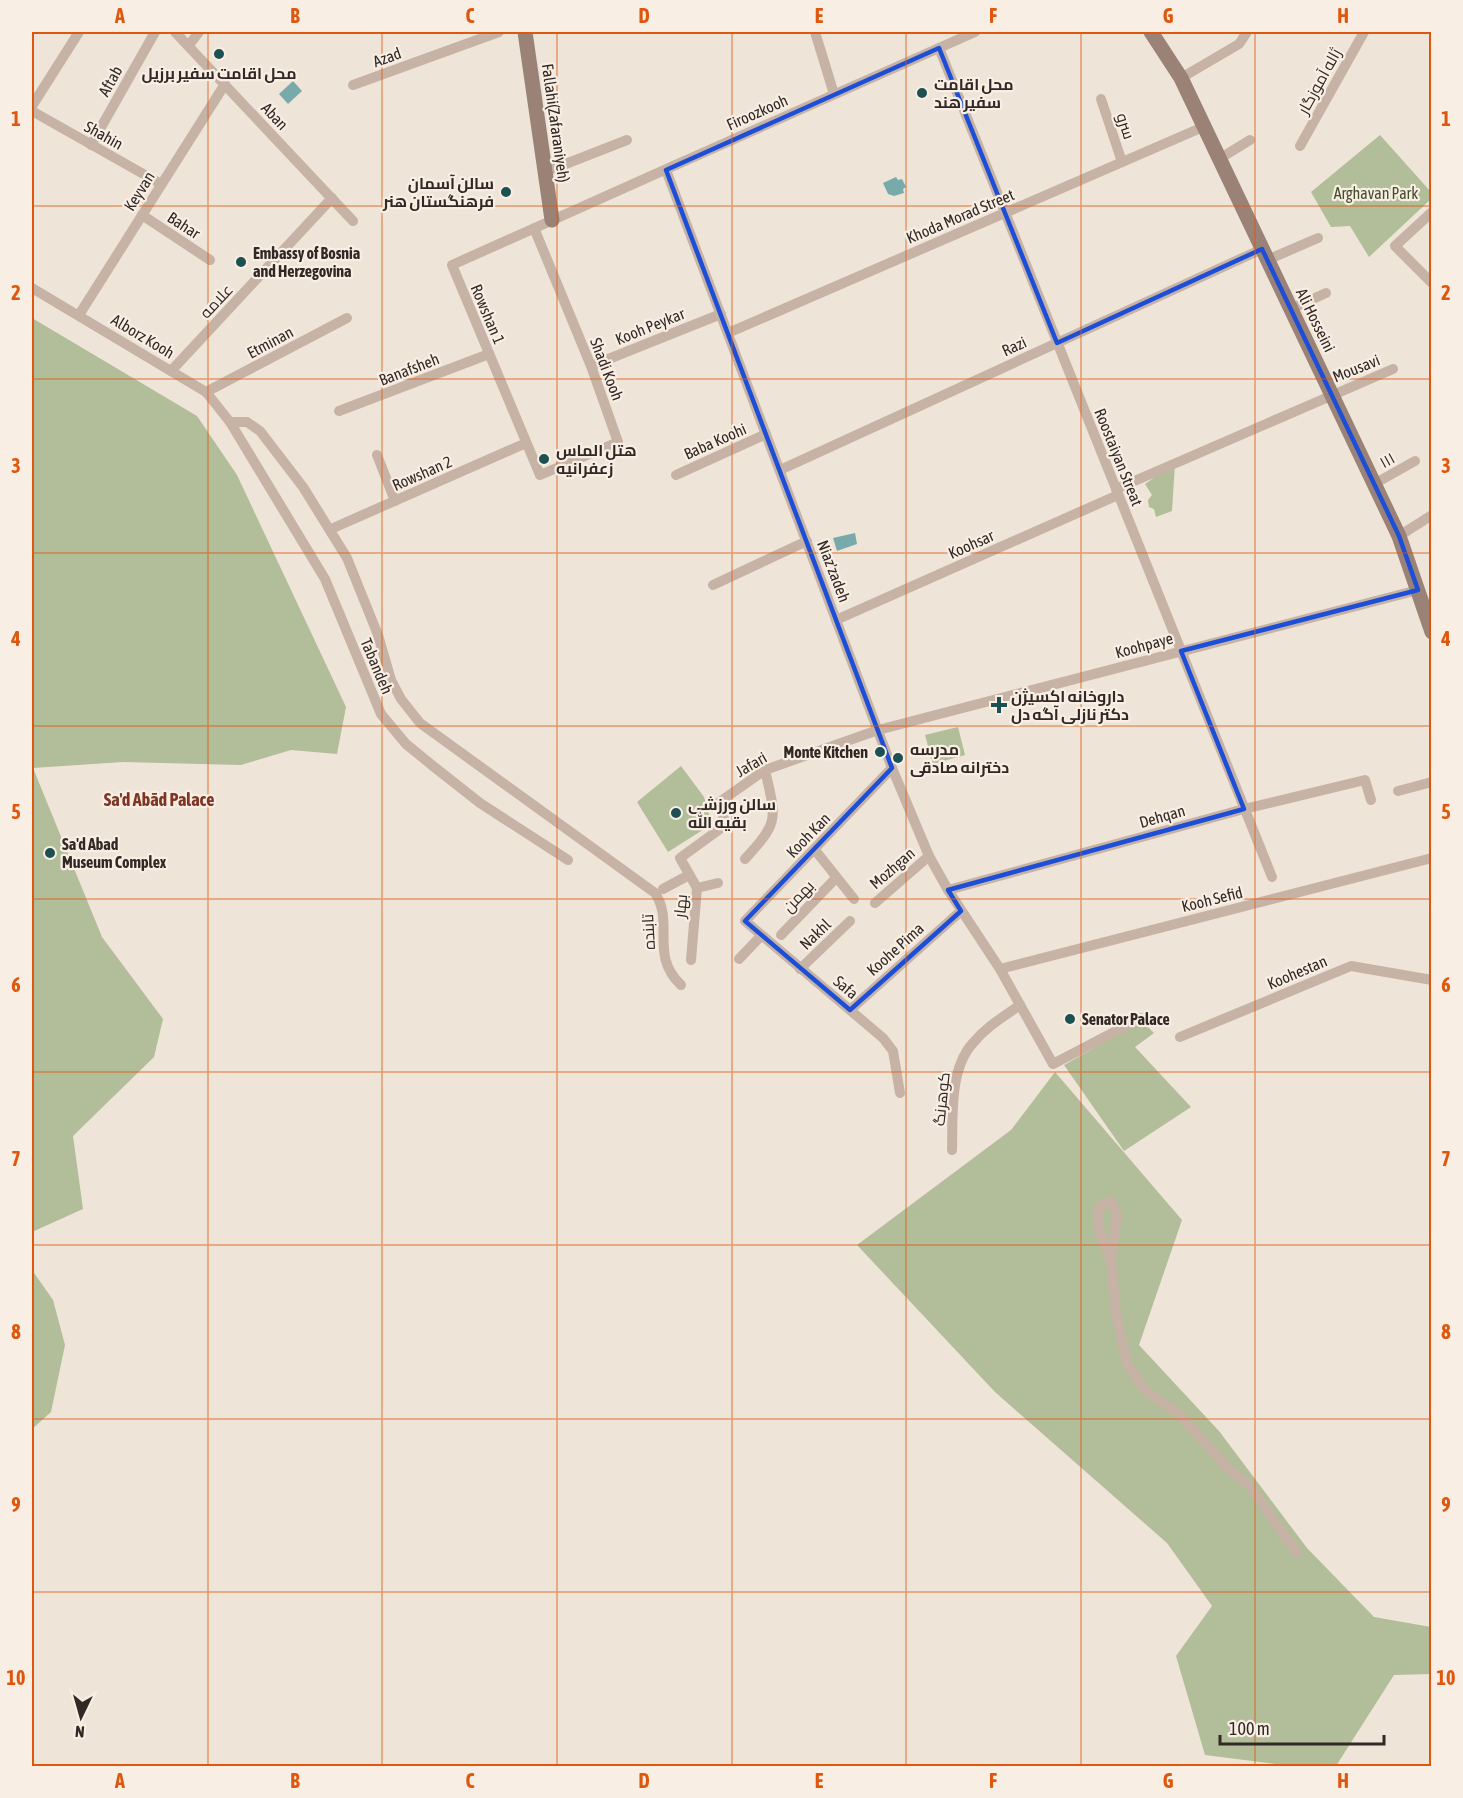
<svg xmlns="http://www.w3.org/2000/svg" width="1463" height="1798" viewBox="0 0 1463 1798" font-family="'Asap Condensed',Cairo,sans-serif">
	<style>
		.green { fill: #b2bd99 }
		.water { fill: #78aaab }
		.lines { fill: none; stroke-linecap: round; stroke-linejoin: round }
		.street { stroke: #c7b3a5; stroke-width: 10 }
		.secondary { stroke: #9a8276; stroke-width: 15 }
		.marked { fill: none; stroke: #1d4ed8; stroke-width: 4.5; stroke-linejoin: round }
		.grid { fill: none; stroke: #df570d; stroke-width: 1.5; stroke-opacity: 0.55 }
		.poi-dot { fill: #1d5052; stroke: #f8eee3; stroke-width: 2 }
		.labels { text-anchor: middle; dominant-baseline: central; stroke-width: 4.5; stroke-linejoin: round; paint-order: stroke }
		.street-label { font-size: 16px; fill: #322926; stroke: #f8eee3 }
		.poi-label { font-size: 16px; font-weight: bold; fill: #322926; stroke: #f8eee3; text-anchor: start }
		.park-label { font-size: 16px; fill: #434f2b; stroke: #f8eee3 }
		.neighbourhood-label { font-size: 18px; font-weight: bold; fill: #7d3623; stroke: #f8eee3 }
		.neatline { fill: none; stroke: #df570d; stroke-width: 2 }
		.grid-label { font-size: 20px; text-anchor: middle; font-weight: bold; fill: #df570d }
	</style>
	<rect width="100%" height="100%" fill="#efe4d8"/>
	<g class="green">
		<polygon points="1380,135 1431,192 1431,199 1369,257 1350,226 1331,227 1311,192"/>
		<polygon points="32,318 197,416 237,475 346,707 337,754 291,750 241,765 123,762 33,768 102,937 163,1019 154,1057 73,1136 83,1209 32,1232"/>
		<polygon points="1175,463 1172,511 1156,517 1154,509 1149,507 1148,500 1152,495 1145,484"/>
		<polygon points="958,727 965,755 933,764 925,735"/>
		<polygon points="681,766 704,797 712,824 668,852 637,802"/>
		<polygon points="1142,1021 1154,1033 1135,1047 1191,1107 1124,1151 1064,1065"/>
		<polygon points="1055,1072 1182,1220 1139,1345 1219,1431 1307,1548 1374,1617 1431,1627 1431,1674 1394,1675 1336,1766 1291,1766 1205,1755 1176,1656 1212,1606 1167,1543 995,1392 857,1245 1011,1130"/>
		<polygon points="32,1270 53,1300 65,1345 51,1412 32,1429"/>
	</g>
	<g class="water">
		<polygon points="293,81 302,91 288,104 279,94"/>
		<polygon points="896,177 898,180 902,179 906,187 903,189 904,193 894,196 888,194 883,183"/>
		<polygon points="855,533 857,544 837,551 833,538"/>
	</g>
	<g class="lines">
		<g class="street">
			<polyline points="175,32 353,221"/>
			<polyline points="815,32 834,94"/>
			<polyline points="189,45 199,32"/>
			<polyline points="939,48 1272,877"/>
			<polyline points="1181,78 1239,44 1247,32"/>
			<polyline points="353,85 499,32"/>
			<polyline points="1101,99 1122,162"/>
			<polyline points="32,106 79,32"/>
			<polyline points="32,111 161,184"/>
			<polyline points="91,145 155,32"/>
			<polyline points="1300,146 1364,32"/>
			<polyline points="1219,159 1250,140"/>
			<polyline points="666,170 892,768 929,856 948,890 1000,969 1053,1064 1141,1018"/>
			<polyline points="545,172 627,140"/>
			<polyline points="1432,212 1395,246 1432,283"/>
			<polyline points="142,215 210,260"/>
			<path d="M534 228 591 366 618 442 540 475 452 265C626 187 801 109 975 32"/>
			<polyline points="1267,260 1318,238"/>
			<polyline points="32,288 206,392 230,422 325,579 381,714 406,744 433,766 480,803 568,860"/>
			<polyline points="1291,309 1326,293"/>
			<polyline points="79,315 225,84"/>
			<polyline points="728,333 1203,127"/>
			<polyline points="591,366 721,314"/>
			<polyline points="171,371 332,198"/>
			<polyline points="206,392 347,318"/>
			<polyline points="339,411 489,354"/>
			<path d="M230 422H247L260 431 303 487 347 558 378 635 391 680 401 699 420 723 655 893C675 923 649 955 681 985"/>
			<polyline points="377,455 395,501"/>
			<polyline points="780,470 1262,249"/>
			<polyline points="676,475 766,434"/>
			<polyline points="1374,484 1415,461"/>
			<polyline points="1116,489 1393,369"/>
			<polyline points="331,529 526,443"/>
			<polyline points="1399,536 1432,515"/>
			<polyline points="713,585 807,541"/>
			<polyline points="836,620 1118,495"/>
			<polyline points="892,768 745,921 883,1038 893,1051 900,1093"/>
			<polyline points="1398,791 1432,782"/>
			<polyline points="815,850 854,899"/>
			<path d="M745 859C780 821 776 819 765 770"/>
			<polyline points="697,888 718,883"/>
			<polyline points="663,889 689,875"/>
			<polyline points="948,890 1244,809 1365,780 1371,800"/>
			<polyline points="875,903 929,856"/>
			<polyline points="781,935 836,878"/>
			<polyline points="739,959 761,936"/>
			<polyline points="691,960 697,888 680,858 724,826 725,821 718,803 765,770 878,730 1418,590"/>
			<polyline points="800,969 850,921"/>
			<polyline points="1000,969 1432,858"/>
			<polyline points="850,1010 961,911"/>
			<polyline points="1180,1037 1351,966 1432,980"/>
			<path d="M952 1150C953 1117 949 1069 973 1043 986 1027 1003 1017 1020 1005"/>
			<path d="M1111 1259C1103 1242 1095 1227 1099 1207L1111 1201 1117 1214 1111 1259 1116 1313 1127 1364 1146 1391 1179 1414 1228 1468 1250 1486 1297 1553"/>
		</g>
		<g class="secondary">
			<polyline points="525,32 552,220"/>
			<polyline points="1151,32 1181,78 1399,536 1432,632"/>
		</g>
	</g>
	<path class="marked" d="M939 48 1057 343 1262 249 1399 536 1418 590 1181 651 1244 809 948 890 961 911 850 1010 745 921 892 768 666 170Z"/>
	<path class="grid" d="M208 32V1766M382 32V1766M557 32V1766M732 32V1766M906 32V1766M1081 32V1766M1255 32V1766M32 206H1432M32 379H1432M32 553H1432M32 726H1432M32 899H1432M32 1072H1432M32 1245H1432M32 1419H1432M32 1592H1432"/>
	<g class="poi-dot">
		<circle cx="219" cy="54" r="6"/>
		<circle cx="922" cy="93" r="6"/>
		<circle cx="506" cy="192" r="6"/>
		<circle cx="241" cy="262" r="6"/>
		<circle cx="544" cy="459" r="6"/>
		<path d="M996 696h6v6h6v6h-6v6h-6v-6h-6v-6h6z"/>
		<circle cx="880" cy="752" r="6"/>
		<circle cx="898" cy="758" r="6"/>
		<circle cx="676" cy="813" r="6"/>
		<circle cx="50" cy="853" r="6"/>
		<circle cx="1070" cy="1019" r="6"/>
	</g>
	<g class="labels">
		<g class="street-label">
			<text transform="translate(387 57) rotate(-20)">Azad</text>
			<text transform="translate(110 81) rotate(-61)">Aftab</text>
			<text transform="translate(1319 81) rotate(-61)">ژاله آموزگار</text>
			<text transform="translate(757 112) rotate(-24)">Firoozkooh</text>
			<text transform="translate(275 116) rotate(47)">Aban</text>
			<text transform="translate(556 123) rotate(82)">Fallahi(Zafaraniyeh)</text>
			<text transform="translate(1126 126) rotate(72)">سرو</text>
			<text transform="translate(104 135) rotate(29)">Shahin</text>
			<text transform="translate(139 191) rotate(-58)">Keyvan</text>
			<text transform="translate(960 216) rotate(-23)">Khoda Morad Street</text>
			<text transform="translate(184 225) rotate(33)">Bahar</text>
			<text transform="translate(216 301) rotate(-47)">علامه</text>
			<text transform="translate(488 314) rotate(67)">Rowshan 1</text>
			<text transform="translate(1316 320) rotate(64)">Ali Hosseini</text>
			<text transform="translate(650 326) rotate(-22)">Kooh Peykar</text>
			<text transform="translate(143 336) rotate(31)">Alborz Kooh</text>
			<text transform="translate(270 342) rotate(-28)">Etminan</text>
			<text transform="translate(1014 346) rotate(-25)">Razi</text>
			<text transform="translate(1356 368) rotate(-22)">Mousavi</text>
			<text transform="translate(409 369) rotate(-21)">Banafsheh</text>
			<text transform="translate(607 369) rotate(69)">Shadi Kooh</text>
			<text transform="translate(715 441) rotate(-24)">Baba Koohi</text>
			<text transform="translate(1119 457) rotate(68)">Roostaiyan Streat</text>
			<text transform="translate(1387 460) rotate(-29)">۱۱۱</text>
			<text transform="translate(422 473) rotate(-24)">Rowshan 2</text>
			<text transform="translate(971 544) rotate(-24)">Koohsar</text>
			<text transform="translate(834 571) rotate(69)">Niaz'zadeh</text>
			<text transform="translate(1144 645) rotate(-15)">Koohpaye</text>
			<text transform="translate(377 666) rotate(67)">Tabandeh</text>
			<text transform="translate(751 764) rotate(-30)">Jafari</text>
			<text transform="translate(1162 816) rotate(-16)">Dehqan</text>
			<text transform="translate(808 835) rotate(-46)">Kooh Kan</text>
			<text transform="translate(892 868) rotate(-41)">Mozhgan</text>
			<text transform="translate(798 896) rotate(-46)">بهمن</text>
			<text transform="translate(1212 899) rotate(-14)">Kooh Sefid</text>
			<text transform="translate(680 906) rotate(-84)">بهار</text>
			<text transform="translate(648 932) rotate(-93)">تابنده</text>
			<text transform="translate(815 934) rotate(-44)">Nakhl</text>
			<text transform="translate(895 949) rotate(-42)">Koohe Pima</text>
			<text transform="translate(1297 972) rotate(-23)">Koohestan</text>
			<text transform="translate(846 987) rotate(40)">Safa</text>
			<text transform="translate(941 1099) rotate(-84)">کوهرنگ</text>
		</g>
		<g class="poi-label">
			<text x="219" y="73" text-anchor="middle">محل اقامت سفیر برزیل</text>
			<text x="934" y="84">محل اقامت<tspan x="934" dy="18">سفیر هند</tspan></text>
			<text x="494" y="183" text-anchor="end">سالن آسمان<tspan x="494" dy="18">فرهنگستان هنر</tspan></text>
			<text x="253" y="253">Embassy of Bosnia<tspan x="253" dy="18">and Herzegovina</tspan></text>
			<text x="556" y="450">هتل الماس<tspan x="556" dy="18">زعفرانیه</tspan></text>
			<text x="1011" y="696">داروخانه اکسیژن<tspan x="1011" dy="18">دکتر نازلی آگه دل</tspan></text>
			<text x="910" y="749">مدرسه<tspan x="910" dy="18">دخترانه صادقی</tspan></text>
			<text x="868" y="752" text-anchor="end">Monte Kitchen</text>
			<text x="688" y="804">سالن ورزشی<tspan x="688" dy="18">بقیه الله</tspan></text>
			<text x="62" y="844">Sa'd Abad<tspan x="62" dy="18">Museum Complex</tspan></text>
			<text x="1082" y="1019">Senator Palace</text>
		</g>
		<g class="park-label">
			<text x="1376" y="193">Arghavan Park</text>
		</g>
		<g class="neighbourhood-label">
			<text x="159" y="799">Sa'd Abād Palace</text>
		</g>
	</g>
	<rect width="1463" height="1798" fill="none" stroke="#f8eee3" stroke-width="66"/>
	<g transform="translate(81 1717) rotate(185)" stroke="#f8eee3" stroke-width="4.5" paint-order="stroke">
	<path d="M0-4.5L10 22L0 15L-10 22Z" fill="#322926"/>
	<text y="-9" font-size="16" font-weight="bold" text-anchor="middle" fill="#322926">N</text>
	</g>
	<path d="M1220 1735v9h164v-9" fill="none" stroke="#322926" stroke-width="3"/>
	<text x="1229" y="1735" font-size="18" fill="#322926" stroke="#f8eee3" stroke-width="4.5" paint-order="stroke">100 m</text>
	<rect x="33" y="33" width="1397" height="1732" class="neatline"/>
	<g class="grid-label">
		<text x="120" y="23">A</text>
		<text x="295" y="23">B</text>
		<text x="470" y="23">C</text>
		<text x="644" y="23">D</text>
		<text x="819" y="23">E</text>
		<text x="993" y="23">F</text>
		<text x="1168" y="23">G</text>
		<text x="1343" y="23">H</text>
		<text x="16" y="126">1</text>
		<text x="1446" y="126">1</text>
		<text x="16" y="300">2</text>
		<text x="1446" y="300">2</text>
		<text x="16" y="473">3</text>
		<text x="1446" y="473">3</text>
		<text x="16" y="646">4</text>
		<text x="1446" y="646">4</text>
		<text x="16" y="819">5</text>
		<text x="1446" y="819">5</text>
		<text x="16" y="992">6</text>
		<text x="1446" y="992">6</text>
		<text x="16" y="1166">7</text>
		<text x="1446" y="1166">7</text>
		<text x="16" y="1339">8</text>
		<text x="1446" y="1339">8</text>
		<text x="16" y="1512">9</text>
		<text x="1446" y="1512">9</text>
		<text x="16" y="1685">10</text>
		<text x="1446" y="1685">10</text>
		<text x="120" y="1788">A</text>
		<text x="295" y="1788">B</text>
		<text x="470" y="1788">C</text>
		<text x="644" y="1788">D</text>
		<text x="819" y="1788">E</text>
		<text x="993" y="1788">F</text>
		<text x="1168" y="1788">G</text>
		<text x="1343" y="1788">H</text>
	</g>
</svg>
